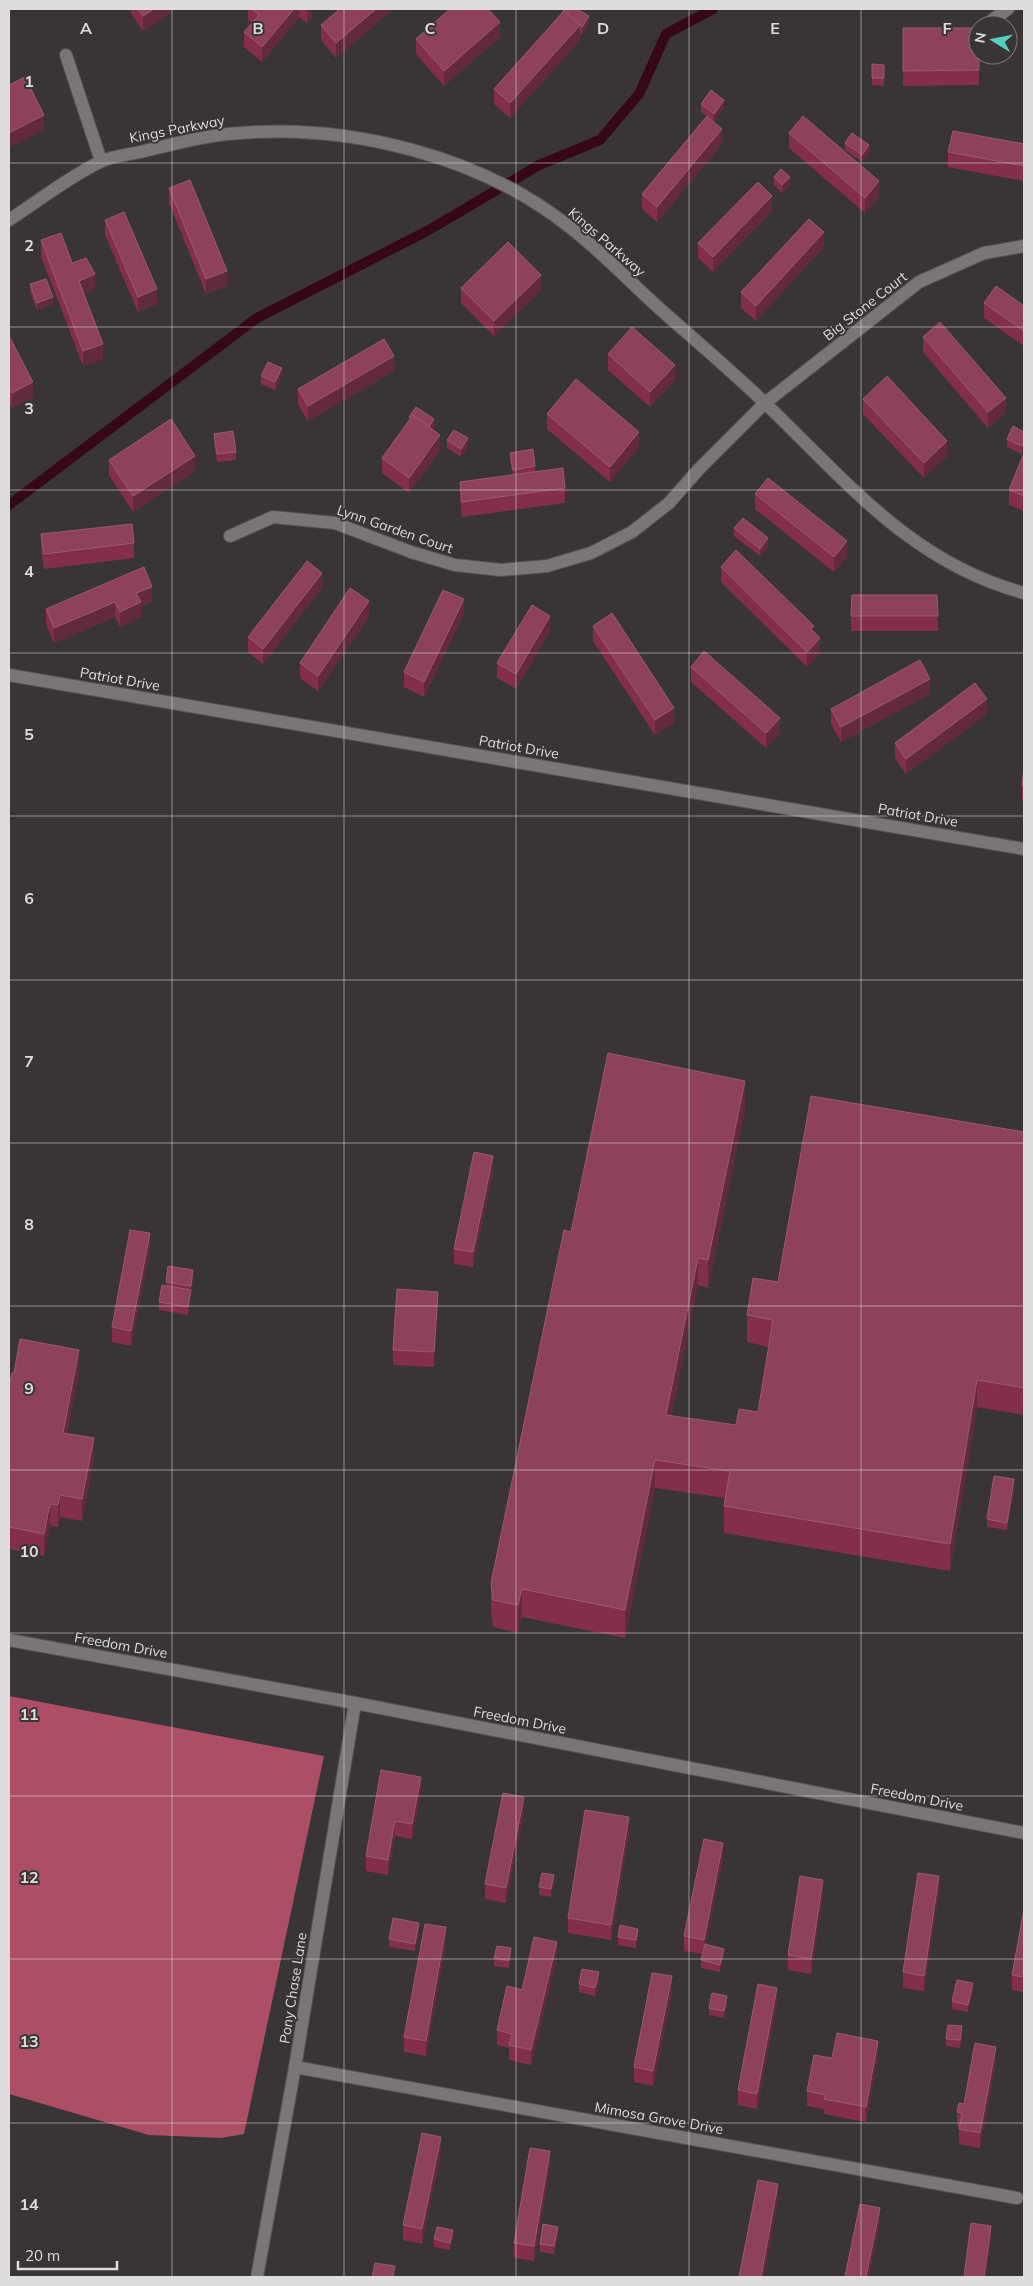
<svg xmlns="http://www.w3.org/2000/svg" width="1033" height="2286" viewBox="0 0 1033 2286" font-family="Mulish,sans-serif">
	<style>
		.forest { fill: #ac4e66 }
		.lines { fill: none; stroke-linecap: round; stroke-linejoin: round }
		.stream { stroke: #360716; stroke-width: 10 }
		.minor-casing { stroke: #565252; stroke-width: 14 }
		.minor { stroke: #7a7576; stroke-width: 12 }
		.wall { fill: #842f4a }
		.shaded-wall { fill: #622a3b }
		.building { fill: #8d425a; stroke: #9a5a6e }
		.grid { fill: none; stroke: #dedcdc; stroke-width: 1; stroke-opacity: 0.55 }
		.labels { text-anchor: middle; dominant-baseline: central; stroke-width: 4; stroke-linejoin: round; paint-order: stroke }
		.street-label { font-size: 14px; fill: #dedcdc; stroke: #393536 }
		.grid-label { font-size: 16px; text-anchor: middle; font-weight: bold; fill: #dedcdc; stroke: #393536; stroke-width: 4; stroke-linejoin: round; paint-order: stroke }
	</style>
	<rect width="100%" height="100%" fill="#393536"/>
	<polygon class="forest" points="9,1696 324,1756 244,2134 221,2138 149,2135 9,2094"/>
	<g class="lines">
		<polyline class="stream" points="9,505 257,318 429,230 539,165 600,140 639,94 666,34 713,9"/>
		<g class="minor-casing">
			<g id="minor">
				<polyline points="992,20 1008,9"/>
				<polyline points="66,55 101,161"/>
				<path d="M9 220C37 202 70 176 100 162 111 156 127 155 140 152 173 144 206 135 240 133 350 124 479 156 567 225 600 250 629 281 660 309 696 341 733 372 767 405 847 482 912 563 1024 593"/>
				<polyline points="230,536 273,517 335,523 411,552 455,565 501,570 547,566 591,553 632,532 669,503 699,469 765,403 919,282 984,253 1024,246"/>
				<polyline points="9,675 1024,849"/>
				<polyline points="9,1640 355,1703 1024,1833"/>
				<polyline points="295,2067 1017,2198"/>
				<polyline points="257,2277 295,2067 355,1703"/>
			</g>
		</g>
		<use href="#minor" class="minor"/>
	</g>
	<g class="wall">
		<polygon points="131,9 176,9 143,31 131,13"/>
		<polygon points="248,9 312,9 312,17 307,23 299,17 262,62 244,47 244,32 252,23 248,20"/>
		<polygon points="340,9 393,9 336,58 321,40 321,25"/>
		<polygon points="561,14 589,24 582,35 580,33 580,40 510,118 494,104 494,89"/>
		<polygon points="903,28 979,55 979,85 903,86"/>
		<polygon points="500,37 444,86 416,54 416,39"/>
		<polygon points="872,64 884,65 884,86 872,85"/>
		<polygon points="701,104 724,107 714,121 709,117 722,144 657,222 642,209 642,194 707,116 701,112"/>
		<polygon points="789,133 879,197 865,213 789,148"/>
		<polygon points="845,143 869,153 862,162 845,150"/>
		<polygon points="1024,144 1024,181 948,167 948,152"/>
		<polygon points="774,177 790,185 782,193 774,185"/>
		<polygon points="169,188 227,286 206,294 169,203"/>
		<polygon points="772,211 713,272 698,258 698,243"/>
		<polygon points="105,220 157,304 138,312 105,235"/>
		<polygon points="41,240 72,263 95,289 84,294 103,359 83,366 41,256"/>
		<polygon points="824,247 756,321 741,308 741,292"/>
		<polygon points="30,284 53,304 37,310 30,292"/>
		<polygon points="461,288 541,290 494,336 461,303"/>
		<polygon points="984,303 1024,306 1024,346 984,318"/>
		<polygon points="9,336 33,397 12,408 9,403"/>
		<polygon points="923,337 1006,413 988,428 923,352"/>
		<polygon points="608,354 675,380 650,407 608,370"/>
		<polygon points="394,371 308,421 298,404 298,389"/>
		<polygon points="282,375 275,390 261,384 261,376"/>
		<polygon points="863,399 947,456 924,478 863,414"/>
		<polygon points="547,414 639,447 610,482 547,429"/>
		<polygon points="409,417 434,427 432,430 440,450 409,493 382,473 382,458 409,420"/>
		<polygon points="1024,432 1024,449 1022,454 1007,447 1007,439"/>
		<polygon points="214,434 236,452 236,460 217,462 214,442"/>
		<polygon points="447,440 468,446 461,457 447,448"/>
		<polygon points="510,453 535,466 535,472 565,488 565,503 462,517 460,497 460,482 513,475 510,461"/>
		<polygon points="1024,453 1024,511 1009,505 1009,490"/>
		<polygon points="109,460 195,471 133,512 109,475"/>
		<polygon points="755,494 847,556 834,572 755,509"/>
		<polygon points="734,528 768,546 760,556 734,536"/>
		<polygon points="41,534 134,543 134,558 44,569 41,549"/>
		<polygon points="144,567 152,602 141,606 141,617 120,627 115,617 54,643 46,624 46,609"/>
		<polygon points="721,567 814,632 820,653 807,667 721,582"/>
		<polygon points="322,588 263,664 248,652 248,637"/>
		<polygon points="937,595 938,631 851,631 851,616"/>
		<polygon points="464,614 424,697 404,687 404,672"/>
		<polygon points="369,616 318,691 300,678 300,663"/>
		<polygon points="593,626 674,723 655,735 593,641"/>
		<polygon points="550,631 516,689 497,678 497,663"/>
		<polygon points="691,667 780,733 766,748 691,682"/>
		<polygon points="930,694 841,742 831,724 831,709"/>
		<polygon points="987,714 906,774 895,758 895,743"/>
		<polygon points="1024,765 1024,802 1022,801 1022,786"/>
		<polygon points="745,1109 708,1288 698,1285 671,1416 736,1425 758,1412 769,1347 747,1342 747,1315 778,1282 1024,1132 1024,1415 977,1407 950,1571 724,1533 724,1506 725,1498 655,1488 625,1638 522,1617 518,1633 493,1627 491,1610 491,1583 571,1232"/>
		<polygon points="493,1171 473,1267 454,1264 454,1249"/>
		<polygon points="150,1248 131,1346 112,1342 112,1327"/>
		<polygon points="193,1278 188,1315 159,1310 159,1302 166,1286 166,1282"/>
		<polygon points="438,1307 434,1367 393,1365 393,1350"/>
		<polygon points="79,1372 67,1433 94,1460 82,1521 60,1517 58,1527 50,1525 44,1556 9,1549 9,1387"/>
		<polygon points="1014,1487 1007,1530 987,1527 987,1519"/>
		<polygon points="421,1792 412,1839 395,1836 388,1875 366,1871 366,1856"/>
		<polygon points="524,1812 506,1903 485,1899 485,1884"/>
		<polygon points="629,1832 611,1940 568,1933 568,1918"/>
		<polygon points="723,1858 706,1944 724,1956 720,1972 701,1968 701,1960 703,1954 684,1951 684,1936"/>
		<polygon points="554,1883 551,1897 539,1895 539,1887"/>
		<polygon points="939,1891 924,1991 903,1988 903,1972"/>
		<polygon points="823,1895 811,1974 788,1970 788,1955"/>
		<polygon points="1024,1909 1024,1992 1012,1990 1012,1975"/>
		<polygon points="419,1931 415,1951 389,1947 389,1939"/>
		<polygon points="618,1937 638,1937 636,1948 618,1945"/>
		<polygon points="446,1942 426,2056 404,2052 404,2037"/>
		<polygon points="511,1956 509,1968 494,1966 494,1958"/>
		<polygon points="557,1957 531,2065 509,2060 509,2048 497,2045 497,2030 522,1990"/>
		<polygon points="599,1980 595,1996 579,1992 579,1984"/>
		<polygon points="973,1991 968,2012 952,2009 952,2001"/>
		<polygon points="672,1992 653,2086 634,2082 634,2067"/>
		<polygon points="777,2003 757,2109 738,2105 738,2090"/>
		<polygon points="727,2004 724,2018 709,2015 709,2008"/>
		<polygon points="962,2034 960,2048 946,2046 946,2039"/>
		<polygon points="878,2056 866,2122 824,2114 824,2109 807,2106 807,2091 832,2058"/>
		<polygon points="996,2062 980,2148 959,2144 959,2127 957,2127 957,2112"/>
		<polygon points="441,2152 422,2244 403,2240 403,2225"/>
		<polygon points="550,2166 534,2261 514,2258 514,2243"/>
		<polygon points="558,2235 554,2254 540,2252 540,2244"/>
		<polygon points="453,2238 450,2250 434,2247 434,2239"/>
	</g>
	<g class="shaded-wall">
		<polygon points="154,9 176,9 143,31 143,16"/>
		<polygon points="294,9 299,9 299,17 262,62 262,47"/>
		<polygon points="307,9 312,9 312,17 307,23"/>
		<polygon points="376,9 393,9 336,58 336,43"/>
		<polygon points="589,16 589,24 582,35 582,27"/>
		<polygon points="500,22 500,37 444,86 444,71"/>
		<polygon points="580,25 580,40 510,118 510,103"/>
		<polygon points="724,100 724,107 714,121 714,114"/>
		<polygon points="44,115 44,130 9,148 9,133"/>
		<polygon points="722,129 722,144 657,222 657,207"/>
		<polygon points="869,145 869,153 862,162 862,155"/>
		<polygon points="790,177 790,185 782,193 782,185"/>
		<polygon points="879,181 879,197 865,213 865,198"/>
		<polygon points="772,196 772,211 713,272 713,257"/>
		<polygon points="824,232 824,247 756,321 756,306"/>
		<polygon points="227,271 227,286 206,294 206,279"/>
		<polygon points="95,274 95,289 79,296 79,281"/>
		<polygon points="541,275 541,290 494,336 494,321"/>
		<polygon points="157,289 157,304 138,312 138,297"/>
		<polygon points="53,297 53,304 37,310 37,303"/>
		<polygon points="103,344 103,359 83,366 83,351"/>
		<polygon points="394,356 394,371 308,421 308,406"/>
		<polygon points="675,365 675,380 650,407 650,392"/>
		<polygon points="282,368 282,375 275,390 275,382"/>
		<polygon points="33,382 33,397 12,408 12,393"/>
		<polygon points="1006,398 1006,413 988,428 988,412"/>
		<polygon points="434,419 434,427 427,437 427,430"/>
		<polygon points="639,432 639,447 610,482 610,467"/>
		<polygon points="440,435 440,450 409,493 409,478"/>
		<polygon points="468,438 468,446 461,457 461,449"/>
		<polygon points="947,441 947,456 924,478 924,463"/>
		<polygon points="1024,441 1024,449 1022,454 1022,446"/>
		<polygon points="195,456 195,471 133,512 133,496"/>
		<polygon points="768,538 768,546 760,556 760,549"/>
		<polygon points="847,541 847,556 834,572 834,557"/>
		<polygon points="322,573 322,588 263,664 263,649"/>
		<polygon points="152,587 152,602 141,606 141,617 120,627 120,612 136,593"/>
		<polygon points="464,599 464,614 424,697 424,682"/>
		<polygon points="369,601 369,616 318,691 318,676"/>
		<polygon points="115,602 115,617 54,643 54,628"/>
		<polygon points="550,616 550,631 516,689 516,674"/>
		<polygon points="820,638 820,653 807,667 807,652"/>
		<polygon points="930,679 930,694 841,742 841,727"/>
		<polygon points="987,699 987,714 906,774 906,759"/>
		<polygon points="674,708 674,723 655,735 655,720"/>
		<polygon points="780,718 780,733 766,748 766,733"/>
		<polygon points="745,1081 745,1109 708,1288 708,1260"/>
		<polygon points="493,1156 493,1171 473,1267 473,1252"/>
		<polygon points="150,1233 150,1248 131,1346 131,1331"/>
		<polygon points="698,1258 698,1285 666,1443 666,1415"/>
		<polygon points="193,1270 193,1278 191,1297 188,1315 188,1307"/>
		<polygon points="438,1292 438,1307 434,1367 434,1352"/>
		<polygon points="79,1350 79,1372 63,1454 63,1433"/>
		<polygon points="977,1380 977,1407 950,1571 950,1544"/>
		<polygon points="94,1438 94,1460 82,1521 82,1499"/>
		<polygon points="655,1460 655,1488 625,1638 625,1610"/>
		<polygon points="1014,1479 1014,1487 1007,1530 1007,1523"/>
		<polygon points="60,1495 60,1517 58,1527 58,1505"/>
		<polygon points="50,1504 50,1525 44,1556 44,1534"/>
		<polygon points="522,1589 522,1617 518,1633 518,1605"/>
		<polygon points="421,1777 421,1792 412,1839 412,1824"/>
		<polygon points="524,1797 524,1812 506,1903 506,1888"/>
		<polygon points="629,1817 629,1832 611,1940 611,1925"/>
		<polygon points="395,1821 395,1836 388,1875 388,1860"/>
		<polygon points="723,1843 723,1858 704,1955 704,1940"/>
		<polygon points="554,1875 554,1883 551,1897 551,1889"/>
		<polygon points="939,1876 939,1891 924,1991 924,1976"/>
		<polygon points="823,1880 823,1895 811,1974 811,1959"/>
		<polygon points="419,1923 419,1931 415,1951 415,1944"/>
		<polygon points="446,1927 446,1942 426,2056 426,2041"/>
		<polygon points="638,1929 638,1937 636,1948 636,1940"/>
		<polygon points="557,1942 557,1957 531,2065 531,2050"/>
		<polygon points="511,1948 511,1956 509,1968 509,1961"/>
		<polygon points="724,1949 724,1956 720,1972 720,1965"/>
		<polygon points="599,1972 599,1980 595,1996 595,1988"/>
		<polygon points="672,1976 672,1992 653,2086 653,2071"/>
		<polygon points="973,1983 973,1991 968,2012 968,2005"/>
		<polygon points="777,1988 777,2003 757,2109 757,2094"/>
		<polygon points="727,1996 727,2004 724,2018 724,2011"/>
		<polygon points="878,2041 878,2056 866,2122 866,2107"/>
		<polygon points="996,2047 996,2062 980,2148 980,2133"/>
		<polygon points="441,2137 441,2152 422,2244 422,2229"/>
		<polygon points="550,2151 550,2166 534,2261 534,2246"/>
		<polygon points="778,2184 778,2200 764,2277 761,2277"/>
		<polygon points="880,2208 880,2223 869,2277 866,2277"/>
		<polygon points="991,2226 991,2241 986,2277 984,2277"/>
		<polygon points="558,2227 558,2235 554,2254 554,2246"/>
		<polygon points="453,2230 453,2238 450,2250 450,2243"/>
	</g>
	<g class="building">
		<polygon points="138,9 154,9 143,16"/>
		<polygon points="252,9 294,9 262,47 244,32 259,15"/>
		<polygon points="340,9 376,9 336,43 321,25"/>
		<polygon points="450,9 488,9 500,22 444,71 416,39"/>
		<polygon points="565,9 577,9 589,16 582,27 564,11 561,14"/>
		<polygon points="564,11 580,25 510,103 494,89"/>
		<polygon points="903,28 978,28 978,55 979,55 979,70 903,71"/>
		<polygon points="872,64 884,65 884,78 872,78"/>
		<polygon points="25,77 44,115 9,133 9,85"/>
		<polygon points="711,90 724,100 714,114 701,104"/>
		<polygon points="707,116 722,129 657,207 642,194"/>
		<polygon points="803,116 879,181 865,198 789,133"/>
		<polygon points="953,131 1024,144 1024,166 948,152"/>
		<polygon points="852,133 869,145 862,155 845,143"/>
		<polygon points="781,169 790,177 782,185 774,177"/>
		<polygon points="190,180 227,271 206,279 169,188"/>
		<polygon points="758,182 772,196 713,257 698,243"/>
		<polygon points="124,212 157,289 138,297 105,220"/>
		<polygon points="809,219 824,232 756,306 741,292"/>
		<polygon points="61,233 72,263 86,258 95,274 79,281 103,344 83,351 41,240"/>
		<polygon points="508,242 541,275 494,321 461,288"/>
		<polygon points="46,279 53,297 37,303 30,284"/>
		<polygon points="996,286 1024,306 1024,331 984,303"/>
		<polygon points="940,322 1006,398 988,412 923,337"/>
		<polygon points="632,327 675,365 650,392 608,354"/>
		<polygon points="9,336 33,382 12,393 9,388"/>
		<polygon points="384,339 394,356 308,406 298,389"/>
		<polygon points="268,362 282,368 275,382 261,376"/>
		<polygon points="887,376 947,441 924,463 863,399"/>
		<polygon points="576,379 639,432 610,467 547,414"/>
		<polygon points="416,407 434,419 429,427 413,415 411,418 409,417"/>
		<polygon points="413,415 440,435 409,478 382,458"/>
		<polygon points="171,419 195,456 133,496 109,460"/>
		<polygon points="1013,426 1024,432 1024,441 1022,446 1007,439"/>
		<polygon points="454,430 468,438 461,449 447,440"/>
		<polygon points="233,431 236,452 217,454 214,434"/>
		<polygon points="533,449 535,466 513,470 510,453"/>
		<polygon points="1024,453 1024,496 1009,490"/>
		<polygon points="563,468 565,488 462,502 460,482"/>
		<polygon points="768,478 847,541 834,557 755,494"/>
		<polygon points="743,518 768,538 760,549 734,528"/>
		<polygon points="132,524 134,543 44,554 41,534"/>
		<polygon points="736,550 814,626 811,629 820,638 807,652 721,567"/>
		<polygon points="307,561 322,573 263,649 248,637"/>
		<polygon points="144,567 152,587 136,593 141,602 120,612 115,602 54,628 46,609"/>
		<polygon points="350,588 369,601 318,676 300,663"/>
		<polygon points="443,590 464,599 424,682 404,672"/>
		<polygon points="852,595 937,595 938,616 851,616"/>
		<polygon points="532,605 550,616 516,674 497,663"/>
		<polygon points="612,613 674,708 655,720 593,626"/>
		<polygon points="704,651 780,718 766,733 691,667"/>
		<polygon points="920,660 930,679 841,727 831,709"/>
		<polygon points="975,683 987,699 906,759 895,743"/>
		<polygon points="1024,765 1024,786 1022,786"/>
		<polygon points="608,1053 745,1081 708,1260 698,1258 666,1415 736,1425 739,1409 758,1412 773,1320 747,1315 753,1278 778,1282 811,1096 1024,1132 1024,1388 977,1380 950,1544 724,1506 730,1471 655,1460 625,1610 522,1589 518,1605 493,1600 491,1583 564,1230 571,1232"/>
		<polygon points="474,1152 493,1156 473,1252 454,1249"/>
		<polygon points="130,1230 150,1233 131,1331 112,1327"/>
		<polygon points="168,1266 193,1270 191,1286 166,1282"/>
		<polygon points="162,1285 191,1290 188,1307 159,1302"/>
		<polygon points="397,1289 438,1292 434,1352 393,1350"/>
		<polygon points="20,1339 79,1350 63,1433 94,1438 82,1499 60,1495 58,1505 50,1504 44,1534 9,1527 9,1387 12,1373 14,1373"/>
		<polygon points="994,1476 1014,1479 1007,1523 987,1519"/>
		<polygon points="381,1770 421,1777 412,1824 395,1821 388,1860 366,1856"/>
		<polygon points="503,1793 524,1797 506,1888 485,1884"/>
		<polygon points="585,1810 629,1817 611,1925 568,1918"/>
		<polygon points="704,1839 723,1843 704,1940 684,1936"/>
		<polygon points="542,1873 554,1875 551,1889 539,1887"/>
		<polygon points="918,1873 939,1876 924,1976 903,1972"/>
		<polygon points="800,1876 823,1880 811,1959 788,1955"/>
		<polygon points="1024,1909 1024,1977 1012,1975"/>
		<polygon points="393,1918 419,1923 415,1944 389,1939"/>
		<polygon points="425,1924 446,1927 426,2041 404,2037"/>
		<polygon points="620,1925 638,1929 636,1940 618,1937"/>
		<polygon points="534,1937 557,1942 531,2050 509,2045 512,2034 497,2030 507,1986 522,1990"/>
		<polygon points="705,1944 724,1949 720,1965 701,1960"/>
		<polygon points="497,1946 511,1948 509,1961 494,1958"/>
		<polygon points="582,1969 599,1972 595,1988 579,1984"/>
		<polygon points="652,1973 672,1976 653,2071 634,2067"/>
		<polygon points="957,1980 973,1983 968,2005 952,2001"/>
		<polygon points="758,1984 777,1988 757,2094 738,2090"/>
		<polygon points="712,1993 727,1996 724,2011 709,2008"/>
		<polygon points="948,2025 962,2026 960,2040 946,2039"/>
		<polygon points="837,2033 878,2041 866,2107 824,2099 825,2095 807,2091 814,2055 832,2058"/>
		<polygon points="975,2043 996,2047 980,2133 959,2129 962,2113 957,2112 959,2103 964,2104"/>
		<polygon points="422,2133 441,2137 422,2229 403,2225"/>
		<polygon points="530,2148 550,2151 534,2246 514,2243"/>
		<polygon points="758,2180 778,2184 761,2277 739,2277"/>
		<polygon points="860,2204 880,2208 866,2277 849,2277 845,2276"/>
		<polygon points="971,2223 991,2226 984,2277 964,2277"/>
		<polygon points="543,2224 558,2227 554,2246 540,2244"/>
		<polygon points="437,2227 453,2230 450,2243 434,2239"/>
		<polygon points="375,2263 395,2266 393,2277 372,2277"/>
	</g>
	<path class="grid" d="M172 9V2277M344 9V2277M516 9V2277M689 9V2277M861 9V2277M9 163H1024M9 327H1024M9 490H1024M9 653H1024M9 816H1024M9 980H1024M9 1143H1024M9 1306H1024M9 1470H1024M9 1633H1024M9 1796H1024M9 1959H1024M9 2123H1024"/>
	<g class="labels">
		<g class="street-label">
			<text transform="translate(177 129) rotate(-11)">Kings Parkway</text>
			<text transform="translate(607 242) rotate(41)">Kings Parkway</text>
			<text transform="translate(865 306) rotate(-38)">Big Stone Court</text>
			<text transform="translate(395 529) rotate(19)">Lynn Garden Court</text>
			<text transform="translate(120 679) rotate(10)">Patriot Drive</text>
			<text transform="translate(519 747) rotate(10)">Patriot Drive</text>
			<text transform="translate(918 815) rotate(10)">Patriot Drive</text>
			<text transform="translate(121 1645) rotate(10)">Freedom Drive</text>
			<text transform="translate(520 1720) rotate(11)">Freedom Drive</text>
			<text transform="translate(917 1797) rotate(11)">Freedom Drive</text>
			<text transform="translate(293 1988) rotate(-81)">Pony Chase Lane</text>
			<text transform="translate(659 2118) rotate(10)">Mimosa Grove Drive</text>
		</g>
	</g>
	<g class="grid-label">
		<text x="86" y="34">A</text>
		<text x="258" y="34">B</text>
		<text x="430" y="34">C</text>
		<text x="603" y="34">D</text>
		<text x="775" y="34">E</text>
		<text x="947" y="34">F</text>
		<text x="29" y="87">1</text>
		<text x="29" y="251">2</text>
		<text x="29" y="414">3</text>
		<text x="29" y="577">4</text>
		<text x="29" y="740">5</text>
		<text x="29" y="904">6</text>
		<text x="29" y="1067">7</text>
		<text x="29" y="1230">8</text>
		<text x="29" y="1394">9</text>
		<text x="29" y="1557">10</text>
		<text x="29" y="1720">11</text>
		<text x="29" y="1883">12</text>
		<text x="29" y="2047">13</text>
		<text x="29" y="2210">14</text>
	</g>
	<rect width="1033" height="2286" fill="none" stroke="#dedcdc" stroke-width="20"/>
	<g transform="translate(993 40) rotate(280)"><circle r="24" fill="#393536" stroke="#7b7878"/>
	<path d="M0-4L9 19L0 12L-9 19Z" fill="#57cec1"/>
	<text y="-8" font-size="14" font-weight="bold" text-anchor="middle" fill="#dedcdc">N</text>
	</g>
	<path d="M18 2261v8h99v-8" fill="none" stroke="#dedcdc" stroke-width="2.5"/>
	<text x="25" y="2261" font-size="15" fill="#dedcdc" stroke="#393536" stroke-width="4" paint-order="stroke">20 m</text>
</svg>
